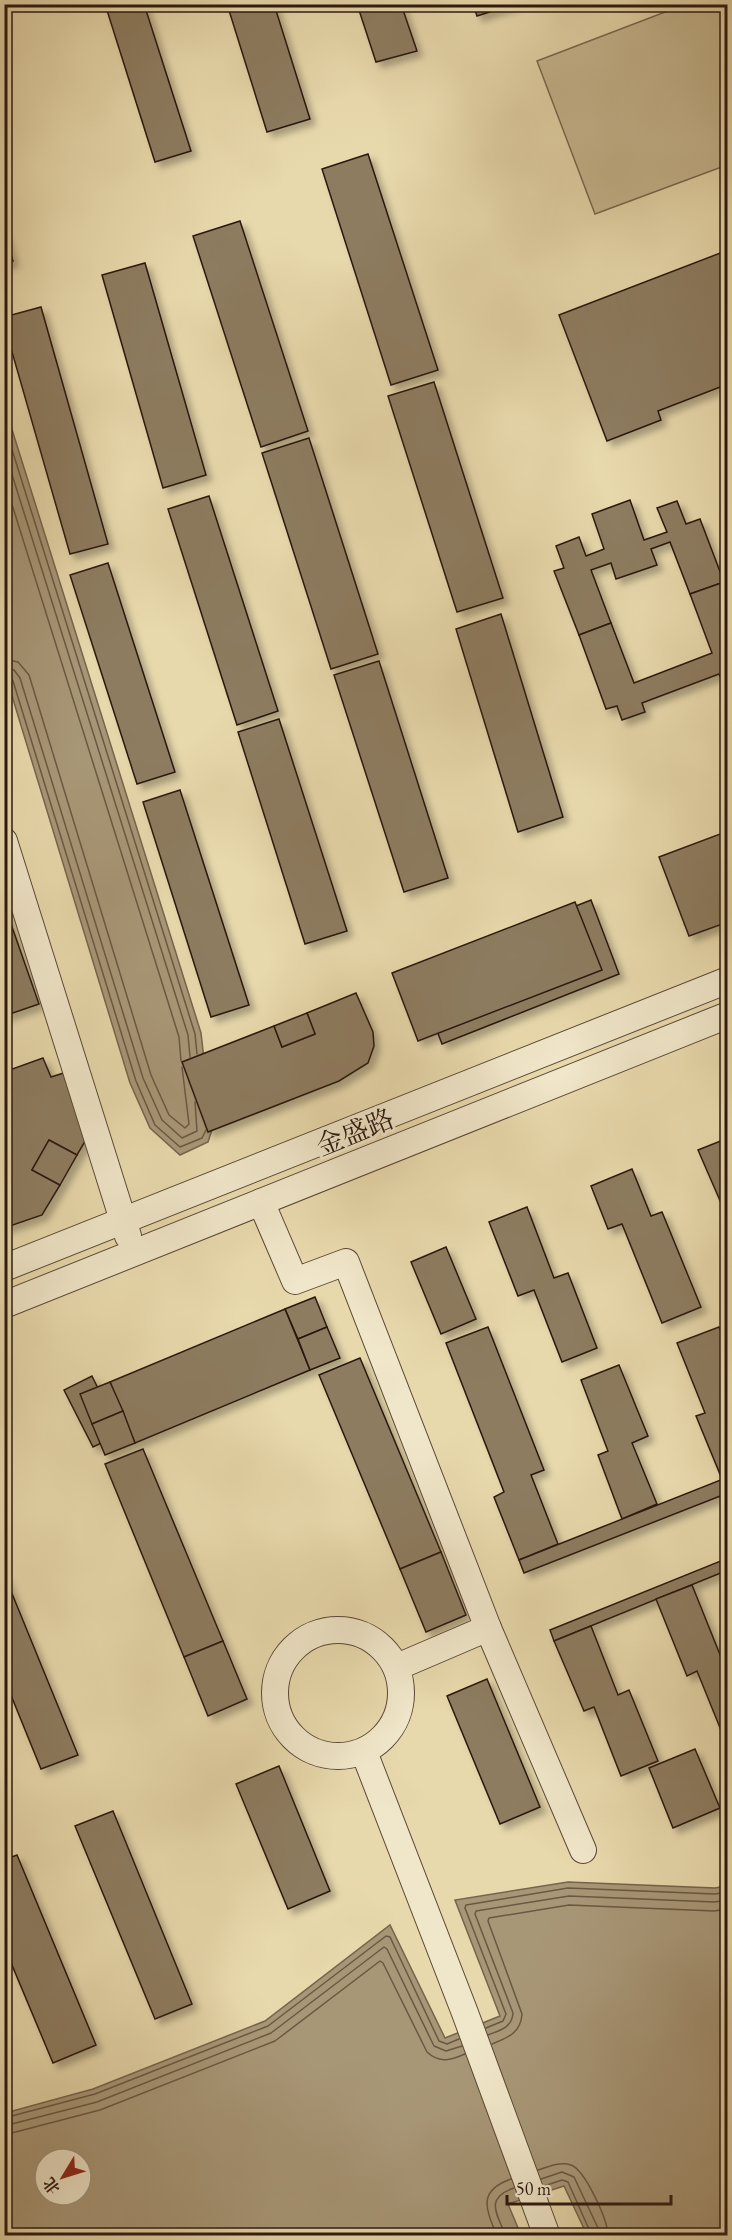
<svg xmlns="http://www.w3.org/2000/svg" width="732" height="2240" viewBox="0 0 732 2240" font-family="'EB Garamond','Noto Serif SC',serif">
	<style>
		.green { fill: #c8b891; stroke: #7a6850; stroke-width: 1.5 }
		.water { fill: #a89777; stroke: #76644d; stroke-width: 1.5; fill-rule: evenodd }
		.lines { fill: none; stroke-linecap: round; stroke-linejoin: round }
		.shore { stroke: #6a5843; stroke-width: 1.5 }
		.building { fill: #8d7c61; stroke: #2b180f; stroke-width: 1.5; filter: url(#shadow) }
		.minor-casing { stroke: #5a4836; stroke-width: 28 }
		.minor { stroke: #f0e6c9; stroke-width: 26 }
		.labels { text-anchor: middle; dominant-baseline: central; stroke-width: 6; stroke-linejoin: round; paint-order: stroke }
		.street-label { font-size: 27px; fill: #2b180f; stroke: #f0e6c9 }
	</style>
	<defs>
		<filter id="shadow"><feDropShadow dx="5.5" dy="5.5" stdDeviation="3" flood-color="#0004"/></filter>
	</defs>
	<rect width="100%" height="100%" fill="#e8d9ac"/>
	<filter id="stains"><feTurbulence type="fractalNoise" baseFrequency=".00333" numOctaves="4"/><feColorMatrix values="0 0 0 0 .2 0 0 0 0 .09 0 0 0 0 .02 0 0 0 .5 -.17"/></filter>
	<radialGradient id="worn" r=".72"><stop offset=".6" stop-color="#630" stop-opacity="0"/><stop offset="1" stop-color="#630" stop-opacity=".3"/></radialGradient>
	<polygon class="green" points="686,4 727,5 727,165 595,214 537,61"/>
	<g class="water">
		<polygon points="4,404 201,1033 212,1130 208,1142 180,1155 150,1128 130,1083 5,673"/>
		<path d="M568 1882 715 1888 727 1886V2235H587L564 2186 508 2204 521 2235 5 2236V2113L93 2089 265 2021 390 1925 445 2038 500 2016 455 1900ZM45 2159H81V2195H45Z"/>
	</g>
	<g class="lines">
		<g class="shore">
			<polyline points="4,424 195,1034 197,1054"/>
			<polyline points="4,449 188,1035 190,1057"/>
			<polyline points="4,479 179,1037 181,1061"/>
			<polyline points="4,659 18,662 29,675 151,1075 169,1115 185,1128 189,1124 182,1067"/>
			<polyline points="4,668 14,670 20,678 143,1078 162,1120 182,1138 197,1131 195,1102"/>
			<polyline points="4,675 10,676 13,681 136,1081 155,1125 180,1147 202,1138 206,1130"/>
			<polyline points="486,2028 503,2021 506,2014 465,1908 466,1905 568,1888 715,1894 728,1892"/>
			<path d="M488 2035C500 2030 512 2028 513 2013L475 1914 476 1911 569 1896 714 1902 728 1900"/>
			<path d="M492 2044C507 2038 521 2033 522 2014L488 1921 489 1918 569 1905 714 1911 728 1909"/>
			<polyline points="4,2118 95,2094 268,2026 386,1936 390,1937 439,2041 447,2044 459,2039"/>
			<polyline points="4,2126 97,2102 271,2033 384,1947 387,1949 434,2046 446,2051 462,2046"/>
			<path d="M4 2135 100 2110 275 2041 380 1961 383 1963 427 2052C440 2064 451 2060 465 2054"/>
			<path d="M538 2170C548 2167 560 2161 571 2165 585 2170 608 2220 608 2236"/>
			<polyline points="541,2179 562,2172 574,2177 598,2228 599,2236"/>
			<polyline points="544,2186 562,2180 568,2182 592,2236"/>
			<path d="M497 2236C486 2209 477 2191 511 2179"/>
			<path d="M506 2236C497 2214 484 2198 514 2188"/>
		</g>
	</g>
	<g class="building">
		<polygon points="105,4 144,4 191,151 155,162"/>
		<polygon points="227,4 274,4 310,119 267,132"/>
		<polygon points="357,4 401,4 417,51 376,62"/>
		<polygon points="473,4 515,4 477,16"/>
		<polygon points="368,154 438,370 391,385 322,169"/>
		<polygon points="240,221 308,431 261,447 193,236"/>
		<polygon points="4,232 13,261 4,264"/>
		<polygon points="728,250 728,384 658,411 661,420 607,441 559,315"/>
		<polygon points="145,263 206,475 163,488 102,275"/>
		<polygon points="41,307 108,544 70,554 4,324 4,317"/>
		<polygon points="434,382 503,598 457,612 388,396"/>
		<polygon points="309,438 378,654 331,669 262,453"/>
		<polygon points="209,496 278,711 237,725 168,509"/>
		<polygon points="630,500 644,540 667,532 657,508 677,501 686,524 700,519 724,582 690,594 670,542 651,549 657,565 616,579 611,563 591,570 611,623 579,635 554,571 564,568 556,546 579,537 586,556 604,549 592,514"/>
		<polygon points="108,563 175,772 137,784 70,575"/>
		<polygon points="724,582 728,592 728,679 722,681 719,674 642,703 645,712 622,720 617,706 606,709 579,635 611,623 634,683 712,653 690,594"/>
		<polygon points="501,614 563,817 518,832 456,629"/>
		<polygon points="379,661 448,878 404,892 334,675"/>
		<polygon points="279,719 347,931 305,944 238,732"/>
		<polygon points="180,790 249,1005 211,1017 143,802"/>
		<polygon points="728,831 728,922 689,936 659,857"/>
		<polygon points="591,900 619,974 442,1044 414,970"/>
		<polygon points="575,902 602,970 418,1041 392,973"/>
		<polygon points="4,904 39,1004 4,1016"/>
		<polygon points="356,993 373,1032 374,1046 368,1063 339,1081 208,1132 182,1062 274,1026 282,1047 315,1034 307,1013"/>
		<polygon points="307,1013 315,1034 282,1047 274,1026"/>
		<polygon points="43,1058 51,1077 73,1070 94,1126 77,1155 49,1140 32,1170 60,1185 42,1215 4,1228 4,1072"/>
		<polygon points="728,1138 728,1219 698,1150"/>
		<polygon points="49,1140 77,1155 60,1185 32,1170"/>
		<polygon points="632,1169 651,1216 662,1212 701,1307 662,1323 622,1224 608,1229 591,1186"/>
		<polygon points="527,1207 554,1278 568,1273 597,1348 562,1362 534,1290 518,1296 489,1222"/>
		<polygon points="446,1247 476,1319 441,1334 411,1262"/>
		<polygon points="315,1297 327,1327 298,1339 285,1309"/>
		<polygon points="285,1309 310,1370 135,1443 110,1382"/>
		<polygon points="327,1327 340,1358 310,1370 298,1339"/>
		<polygon points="488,1327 544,1470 531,1475 558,1544 519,1560 494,1497 504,1492 446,1343"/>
		<polygon points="719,1327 728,1348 728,1477 722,1479 696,1416 705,1413 677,1343"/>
		<polygon points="360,1358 441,1552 400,1569 319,1375"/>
		<polygon points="619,1365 648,1436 632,1443 657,1504 622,1519 598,1455 608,1451 581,1380"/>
		<polygon points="92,1376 120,1434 93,1447 64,1390"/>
		<polygon points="110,1382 123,1411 92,1424 80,1394"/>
		<polygon points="123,1411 135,1443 105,1455 92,1424"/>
		<polygon points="143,1449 223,1641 184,1657 105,1464"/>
		<polygon points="728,1477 728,1493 524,1573 519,1560"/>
		<polygon points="441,1552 466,1615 426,1632 400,1569"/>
		<polygon points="728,1558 728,1570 554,1641 550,1630"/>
		<polygon points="4,1574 78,1755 41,1769 4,1678"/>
		<polygon points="692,1585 721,1657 728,1655 727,1745 697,1671 687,1676 656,1599"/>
		<polygon points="591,1626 618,1695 629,1690 658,1761 621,1776 594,1707 584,1711 554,1641"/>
		<polygon points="223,1641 247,1699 208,1716 184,1657"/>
		<polygon points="487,1679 540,1807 500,1824 447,1696"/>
		<polygon points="695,1749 720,1808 673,1828 649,1768"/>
		<polygon points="279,1766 330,1891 288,1909 236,1784"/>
		<polygon points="113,1811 192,2004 155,2019 75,1826"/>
		<polygon points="17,1855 96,2045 53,2063 4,1946 4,1860"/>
	</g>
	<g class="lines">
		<g class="minor-casing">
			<g id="minor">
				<polyline points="4,841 128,1236"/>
				<polyline points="261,1202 295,1281 346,1262 488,1628 583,1850"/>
				<polyline points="4,1268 728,980"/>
				<polyline points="4,1305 728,1015"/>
				<circle cx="338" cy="1693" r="63"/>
				<polyline points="397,1667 488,1628"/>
				<polyline points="364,1752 465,2013 547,2236"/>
			</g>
		</g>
		<use href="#minor" class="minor"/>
	</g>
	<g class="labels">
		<g class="street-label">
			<text transform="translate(355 1132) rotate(-22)">金盛路</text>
		</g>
	</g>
	<rect width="732" height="2240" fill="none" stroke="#e8d9ac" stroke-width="24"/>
	<rect x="6" y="6" width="720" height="2228" fill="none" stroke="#2b180f" stroke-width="3"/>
	<rect x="12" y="12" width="708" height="2216" fill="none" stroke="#2b180f" stroke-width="1.5"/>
	<g transform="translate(63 2177) rotate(232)"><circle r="28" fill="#f0e6c9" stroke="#a1947f" stroke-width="1.5"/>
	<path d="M0-4.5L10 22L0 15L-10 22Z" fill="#8f2418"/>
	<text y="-9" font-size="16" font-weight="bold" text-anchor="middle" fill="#2b180f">北</text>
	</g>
	<path d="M507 2195v9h164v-9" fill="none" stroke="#2b180f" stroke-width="3"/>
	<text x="516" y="2195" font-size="18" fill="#2b180f" stroke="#f0e6c9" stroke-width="4.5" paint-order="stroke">50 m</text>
	<rect width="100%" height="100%" filter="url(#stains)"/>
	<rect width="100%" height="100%" fill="url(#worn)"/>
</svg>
